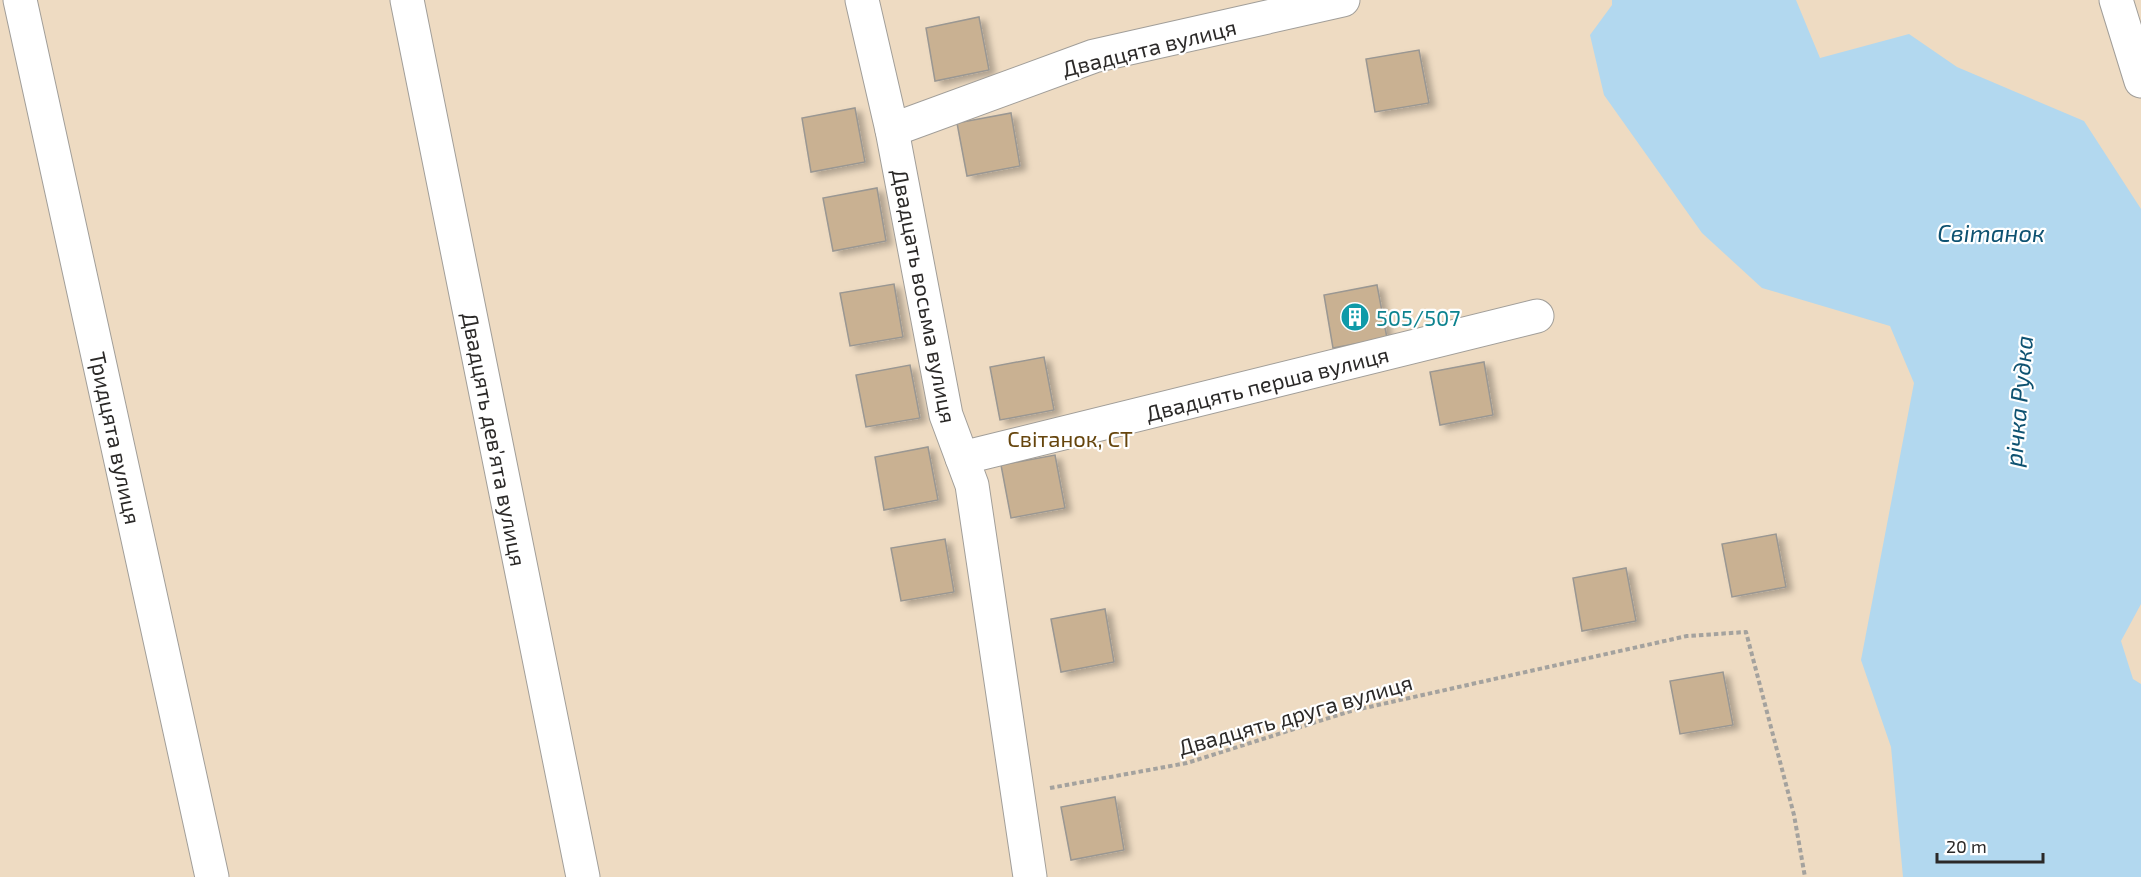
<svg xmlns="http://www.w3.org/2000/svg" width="2141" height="877" viewBox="0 0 2141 877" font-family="'Exo 2',sans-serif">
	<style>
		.green { fill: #eedbc2 }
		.water { fill: #b2d8ef }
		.building { fill: #c9b192; stroke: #9a9792; stroke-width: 1.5; filter: url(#shadow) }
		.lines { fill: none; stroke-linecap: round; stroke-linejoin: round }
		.minor-casing { stroke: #a19e99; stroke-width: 35 }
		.path { stroke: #a4a29e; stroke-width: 4; stroke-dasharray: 4.5 3; stroke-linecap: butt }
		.minor { stroke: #fff; stroke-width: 33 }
		.labels { text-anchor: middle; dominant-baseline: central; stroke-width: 4.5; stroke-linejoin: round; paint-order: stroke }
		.street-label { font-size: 22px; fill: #2b2928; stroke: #fff }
		.culture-label { font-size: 22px; fill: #0d838f; stroke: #fff; text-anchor: start }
		.park-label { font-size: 22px; fill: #66450d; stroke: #fff }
		.water-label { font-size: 24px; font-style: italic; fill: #0e5271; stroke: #fff }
	</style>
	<defs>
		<filter id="shadow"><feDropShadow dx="6" dy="4" stdDeviation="3" flood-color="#0004"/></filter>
	</defs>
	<rect width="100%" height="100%" fill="#f0ede8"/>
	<rect class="green" x="0" y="0" width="2141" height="877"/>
	<polygon class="water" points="1612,0 1796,0 1820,58 1909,34 1957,67 2084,121 2141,209 2141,604 2121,641 2133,679 2141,684 2141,877 1903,877 1891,747 1861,660 1914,383 1890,326 1762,288 1702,233 1604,95 1590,35 1612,5"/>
	<g class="building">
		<polygon points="979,17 989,70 935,81 926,28"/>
		<polygon points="1419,50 1429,103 1375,112 1366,59"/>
		<polygon points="855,108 865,162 811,172 802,118"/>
		<polygon points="1011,113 1020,166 967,176 957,123"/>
		<polygon points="877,188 886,241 833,251 823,198"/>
		<polygon points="894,284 903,337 850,346 840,293"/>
		<polygon points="1377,285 1387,338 1333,348 1324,295"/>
		<polygon points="1044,357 1054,410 1000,420 990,367"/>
		<polygon points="1484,362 1493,415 1440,425 1430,372"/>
		<polygon points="910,365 920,418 866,427 856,375"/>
		<polygon points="928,447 938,500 884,510 875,457"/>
		<polygon points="1055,455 1065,508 1011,518 1001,465"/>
		<polygon points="1776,534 1786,587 1732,597 1722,544"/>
		<polygon points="945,539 954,592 901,601 891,548"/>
		<polygon points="1626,568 1636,621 1582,631 1573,578"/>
		<polygon points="1105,609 1114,662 1061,672 1051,619"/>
		<polygon points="1723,672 1733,725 1680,734 1670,681"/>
		<polygon points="1115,797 1124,850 1071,860 1061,807"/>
	</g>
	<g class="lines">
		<g class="minor-casing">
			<g id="minor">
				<polyline points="20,0 212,877"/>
				<polyline points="407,0 583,877"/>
				<polyline points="862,0 892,130 946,415 972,485 1030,877"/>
				<polyline points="2116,0 2141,81"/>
				<polyline points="892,130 1094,56 1343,0"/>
				<polyline points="962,458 1537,316"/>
			</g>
		</g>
		<polyline class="path" points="1050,788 1187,763 1351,711 1687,636 1746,632 1794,815 1805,877"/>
		<use href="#minor" class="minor"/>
	</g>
	<defs>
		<g id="building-disc" transform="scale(1.5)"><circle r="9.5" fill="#0f9aa8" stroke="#fff"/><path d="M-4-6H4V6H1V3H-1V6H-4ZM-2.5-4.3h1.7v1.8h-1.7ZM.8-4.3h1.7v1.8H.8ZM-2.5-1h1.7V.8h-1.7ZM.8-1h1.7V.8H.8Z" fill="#fff"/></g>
	</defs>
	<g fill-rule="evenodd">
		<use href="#building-disc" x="1355" y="317"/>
	</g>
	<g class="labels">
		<g class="street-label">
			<text transform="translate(1149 47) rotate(-14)">Двадцята вулиця</text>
			<text transform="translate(925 296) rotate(79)">Двадцать восьма вулиця</text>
			<text transform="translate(1267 383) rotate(-14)">Двадцять перша вулиця</text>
			<text transform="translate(116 438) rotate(78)">Тридцята вулиця</text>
			<text transform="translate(495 439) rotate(79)">Двадцять дев’ята вулиця</text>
			<text transform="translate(1295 714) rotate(-16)">Двадцять друга вулиця</text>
		</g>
		<g class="culture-label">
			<text x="1376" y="317">505/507</text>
		</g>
		<g class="park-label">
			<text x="1070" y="438">Світанок, СТ</text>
		</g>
		<g class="water-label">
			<text x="1991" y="232">Світанок</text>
			<text transform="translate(2018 401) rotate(-85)">річка Рудка</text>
		</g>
	</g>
	<path d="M1937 853v9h106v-9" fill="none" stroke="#2b2928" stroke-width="3"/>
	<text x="1946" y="853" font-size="18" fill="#2b2928" stroke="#ffffff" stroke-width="4.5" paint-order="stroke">20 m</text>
</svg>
